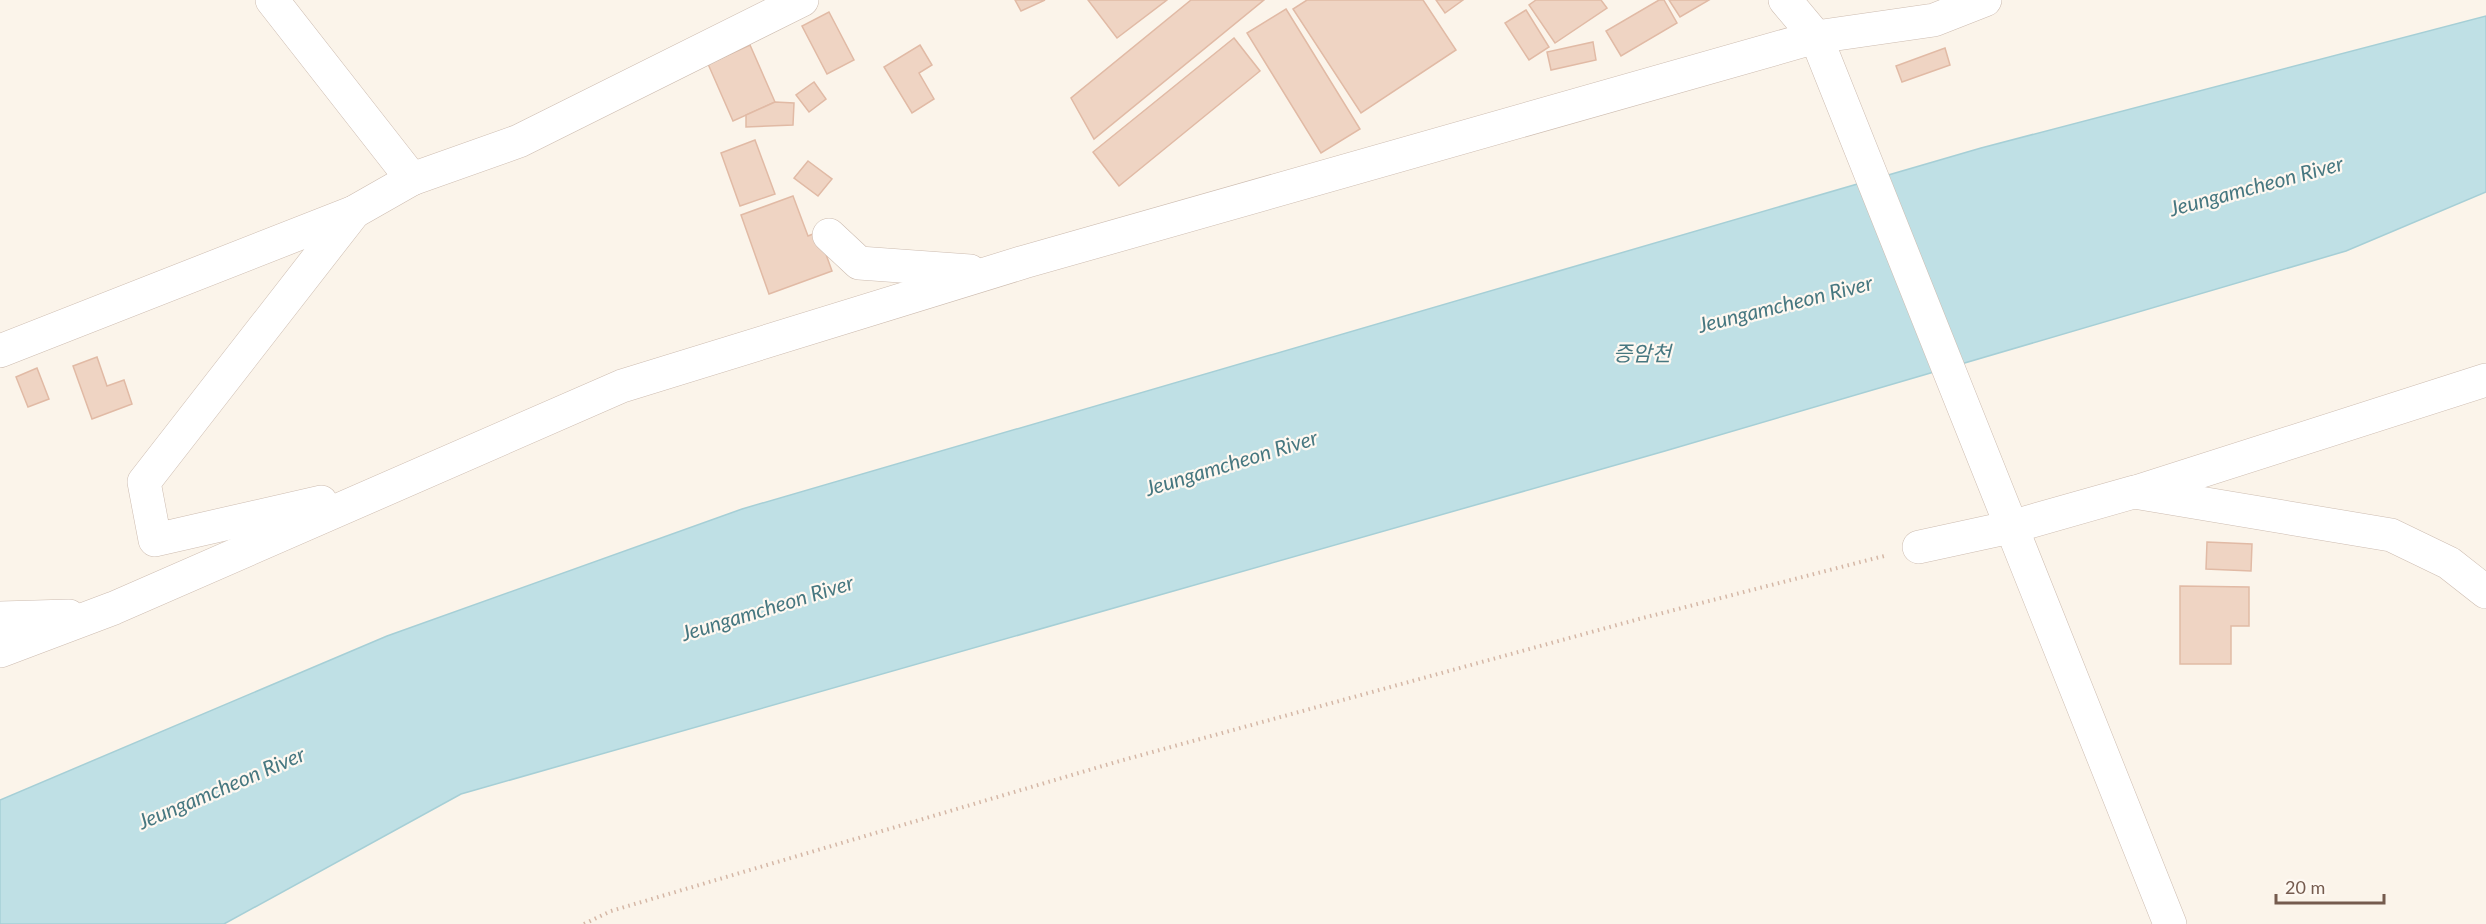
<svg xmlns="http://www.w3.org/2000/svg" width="2486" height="924" viewBox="0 0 2486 924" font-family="Lato,'Noto Sans KR',sans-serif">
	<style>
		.water { fill: #bfe0e5; stroke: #a6cfd6; stroke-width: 1.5 }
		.building { fill: #efd4c3; stroke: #e1baa5; stroke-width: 1.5 }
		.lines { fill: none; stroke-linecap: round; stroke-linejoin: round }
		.minor-casing { stroke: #cdbcb0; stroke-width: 34 }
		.path { stroke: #d5b7a6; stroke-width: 4; stroke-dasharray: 1.5 4.5; stroke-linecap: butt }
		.minor { stroke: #fff; stroke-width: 33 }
		.labels { text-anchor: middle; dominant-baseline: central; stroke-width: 4.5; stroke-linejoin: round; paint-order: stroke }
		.water-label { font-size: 21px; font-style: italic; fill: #467780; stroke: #fef8f1 }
	</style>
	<rect width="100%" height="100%" fill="#fbf4ea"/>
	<polygon class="water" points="2486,16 2486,192 2346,251 1665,451 461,794 224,924 0,924 0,800 387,636 742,509 1981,148"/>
	<g class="building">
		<polygon points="1015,0 1045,0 1021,11"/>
		<polygon points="1088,0 1167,0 1117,38"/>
		<polygon points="1191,0 1264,0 1094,139 1071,98"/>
		<polygon points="1307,0 1423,0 1456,50 1361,113 1293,9"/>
		<polygon points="1436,0 1463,0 1445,13"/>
		<polygon points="1536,0 1601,0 1607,8 1555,43 1529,5"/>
		<polygon points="1659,0 1664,0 1677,23 1621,56 1606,31"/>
		<polygon points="1669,0 1709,0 1680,17"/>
		<polygon points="1286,9 1360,129 1321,153 1247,33"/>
		<polygon points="1526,10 1549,47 1529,60 1505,23"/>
		<polygon points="829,12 854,60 827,74 802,26"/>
		<polygon points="1234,38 1260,71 1119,186 1093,152"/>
		<polygon points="1593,42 1596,60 1551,70 1547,52"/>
		<polygon points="750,45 775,102 733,121 708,64"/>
		<polygon points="920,45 932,65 919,73 934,99 912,113 884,67"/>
		<polygon points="1945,48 1950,65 1902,82 1896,66"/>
		<polygon points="814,82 826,99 809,112 796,95"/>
		<polygon points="775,102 794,103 793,125 746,127 746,115"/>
		<polygon points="755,140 775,194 740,206 721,153"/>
		<polygon points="808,161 832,179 818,196 794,178"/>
		<polygon points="793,196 808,236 818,232 832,271 769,294 741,215"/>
		<polygon points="97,357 107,386 124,380 132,404 92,419 73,366"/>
		<polygon points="37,368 49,399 28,407 16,377"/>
		<polygon points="2207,542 2252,544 2251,571 2206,569"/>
		<polygon points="2180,586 2249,587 2249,626 2231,626 2231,664 2180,664"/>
	</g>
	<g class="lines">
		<g class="minor-casing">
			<g id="minor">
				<polyline points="272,0 412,179"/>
				<polyline points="1785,0 1816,37 2170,924"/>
				<polyline points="829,235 859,263 970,271"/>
				<polyline points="0,351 354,212 412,179 519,141 802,0"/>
				<polyline points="2139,491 2486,380"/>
				<polyline points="321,502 155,540 144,482 354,212"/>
				<polyline points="1919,547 2011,527 2134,492 2391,535 2449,563 2486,592"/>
				<polyline points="0,618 69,616"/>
				<polyline points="0,651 114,608 622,386 1024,262 1816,37 1934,20 1985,0"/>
			</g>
		</g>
		<polyline class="path" points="584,924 611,911 1116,762 1639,619 1888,555"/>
		<use href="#minor" class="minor"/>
	</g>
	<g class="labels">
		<g class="water-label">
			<text transform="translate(2256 185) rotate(-15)">Jeungamcheon River</text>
			<text transform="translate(1785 303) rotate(-14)">Jeungamcheon River</text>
			<text x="1642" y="352">증암천</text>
			<text transform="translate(1231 462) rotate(-17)">Jeungamcheon River</text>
			<text transform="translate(767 607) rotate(-17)">Jeungamcheon River</text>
			<text transform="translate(221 787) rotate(-23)">Jeungamcheon River</text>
		</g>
	</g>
	<path d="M2276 894v9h108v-9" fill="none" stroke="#755b4e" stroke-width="3"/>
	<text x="2285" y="894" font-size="18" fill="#755b4e" stroke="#fef8f1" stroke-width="4.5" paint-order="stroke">20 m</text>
</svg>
